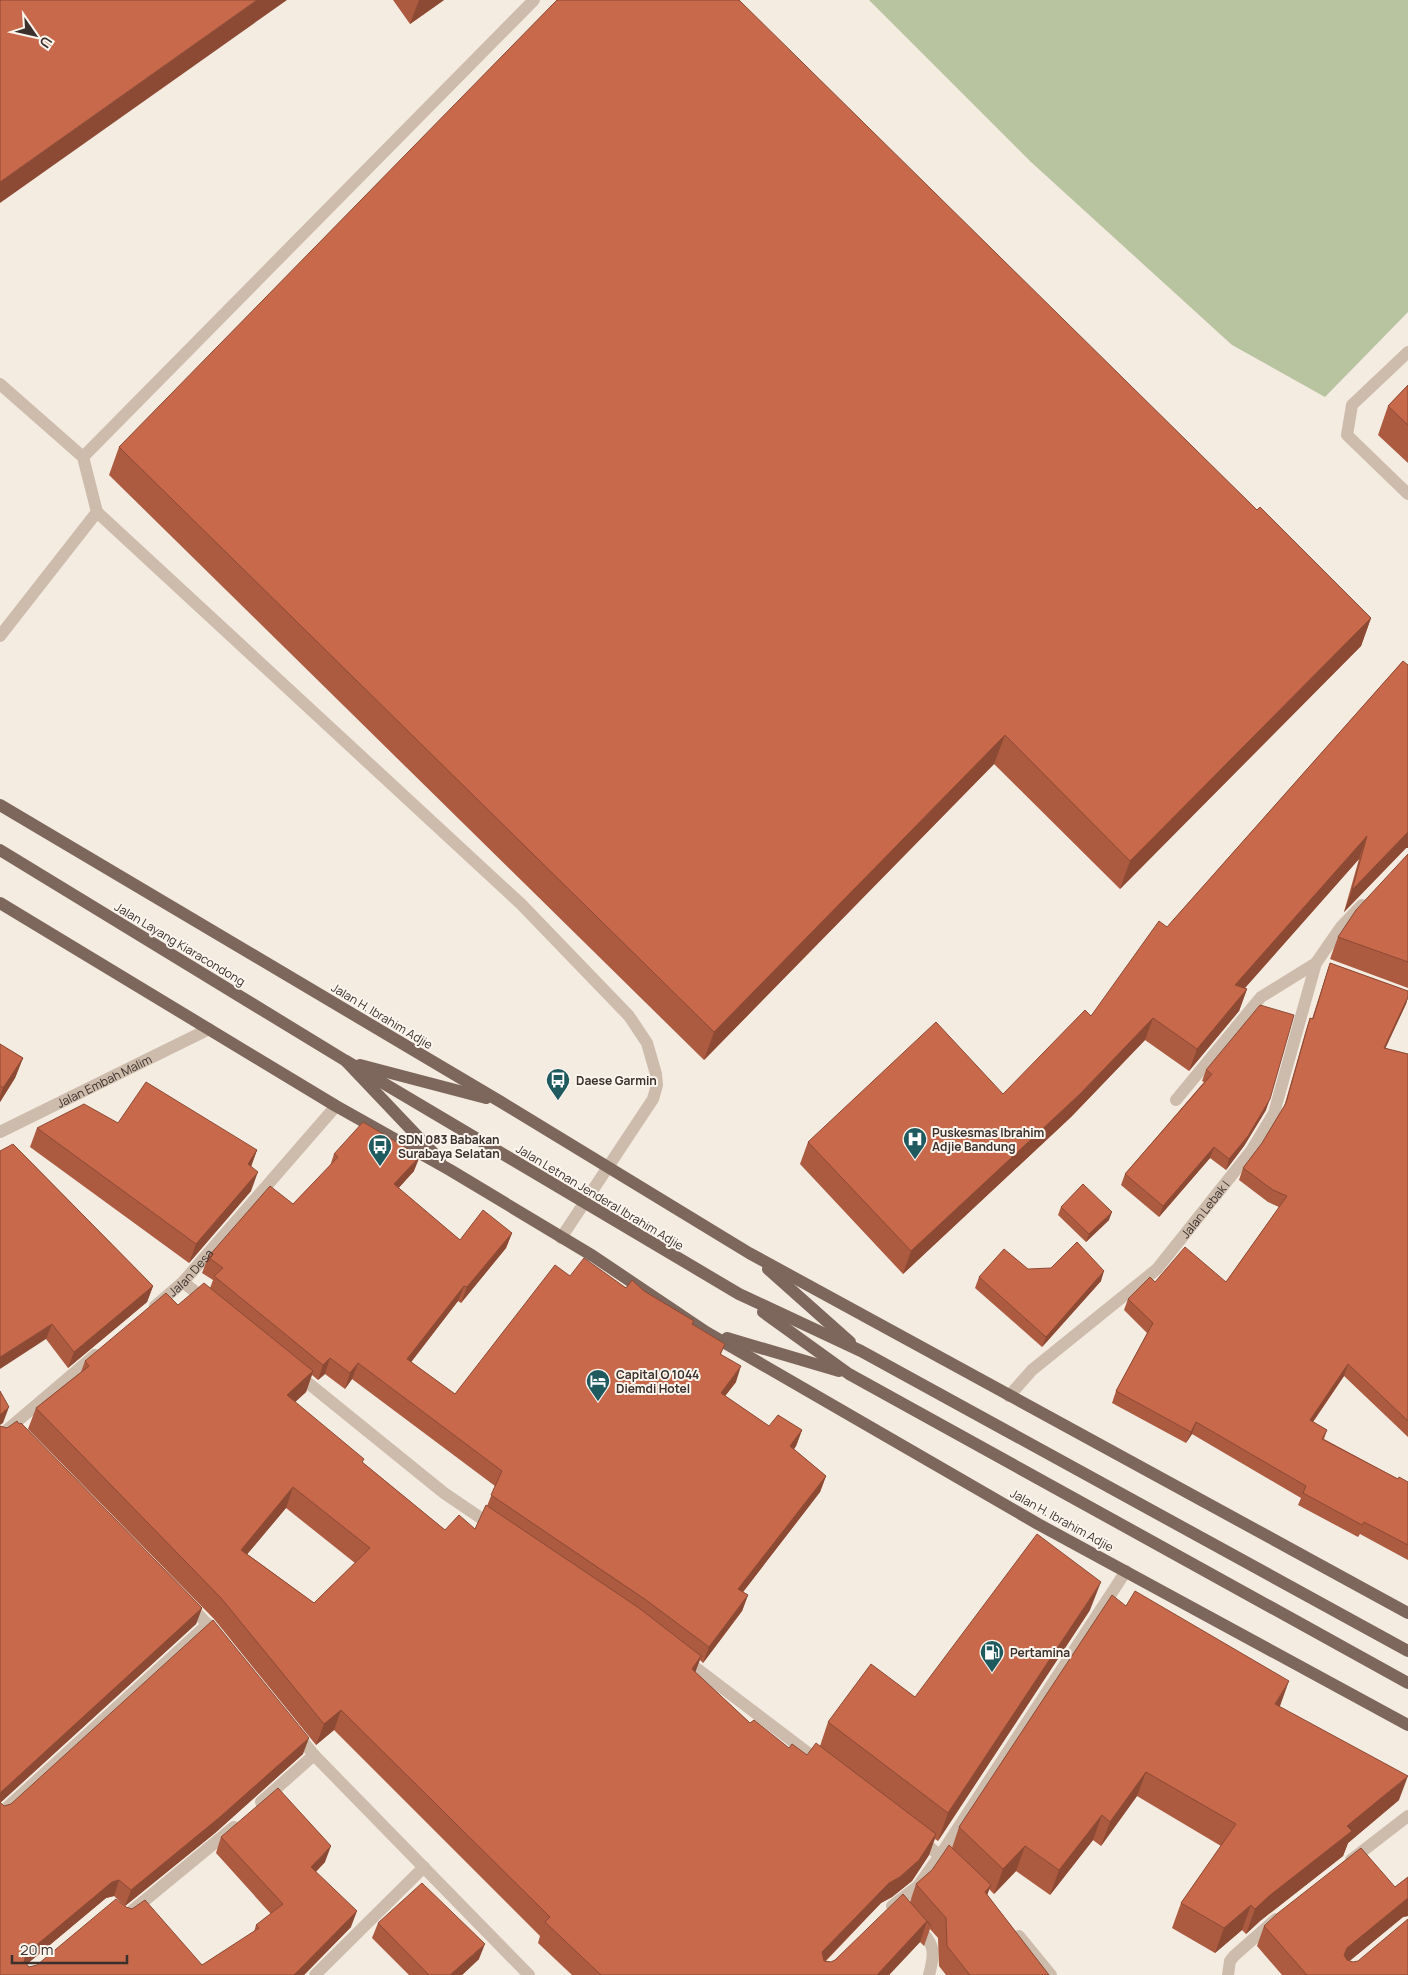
<svg xmlns="http://www.w3.org/2000/svg" width="1408" height="1975" viewBox="0 0 1408 1975" font-family="Manrope,sans-serif">
	<style>
		.green { fill: #b8c4a0 }
		.lines { fill: none; stroke-linecap: round; stroke-linejoin: round }
		.lane { stroke: #cdbbac; stroke-width: 12 }
		.street { stroke: #cdbbac; stroke-width: 12 }
		.primary { stroke: #7d675c; stroke-width: 12 }
		.wall { fill: #ac5a40; fill-rule: evenodd }
		.shaded-wall { fill: #8c4a34 }
		.building { fill: #c8694b; stroke: #8c4a34; fill-rule: evenodd }
		.labels { text-anchor: middle; dominant-baseline: central; stroke-width: 4; stroke-linejoin: round; paint-order: stroke }
		.street-label { font-size: 12px; fill: #3b302b; stroke: #fbf5ee }
		.poi-label { font-size: 12px; font-weight: bold; fill: #3b302b; stroke: #fbf5ee; text-anchor: start }
	</style>
	<rect width="100%" height="100%" fill="#f4ebe1"/>
	<polygon class="green" points="869,0 1408,0 1408,312 1325,397 1232,345 1031,162"/>
	<g class="lines">
		<g class="lane">
			<polyline points="1408,352 1352,405 1347,435 1408,494"/>
			<polyline points="0,384 83,457 97,512 521,904 629,1016 647,1043 656,1074 657,1085 653,1099 561,1238"/>
			<polyline points="83,457 534,0"/>
			<polyline points="0,636 97,512"/>
			<polyline points="1351,1860 1408,1816"/>
			<path d="M917 1926C934 1945 936 1949 929 1975"/>
			<polyline points="1228,1975 1230,1961 1234,1956 1276,1919"/>
		</g>
		<g class="street">
			<polyline points="1176,1100 1261,997 1316,963 1341,927 1362,905"/>
			<path id="s1" d="M0 1132 209 1029"/>
			<polyline points="183,1282 207,1301"/>
			<path id="s2" d="M155 1306 183 1282 336 1106"/>
			<polyline points="297,1374 444,1493 494,1527"/>
			<path id="s3" d="M1009 1396 1032 1370 1157 1269 1251 1151 1274 1113 1316 963"/>
			<polyline points="0,1436 95,1355"/>
			<polyline points="188,1603 218,1636"/>
			<polyline points="683,1658 820,1762"/>
			<polyline points="297,1734 314,1755 529,1975"/>
			<polyline points="261,1802 314,1755"/>
			<polyline points="0,1814 208,1624"/>
			<polyline points="917,1837 954,1867"/>
			<polyline points="892,1906 918,1886 941,1854 1126,1571"/>
			<polyline points="133,1910 234,1827"/>
			<polyline points="1019,1936 1051,1975"/>
			<polyline points="315,1975 424,1867"/>
		</g>
		<g class="primary">
			<polyline points="0,805 501,1102 749,1253 1408,1613"/>
			<polyline points="0,850 346,1061 440,1160"/>
			<polyline points="0,903 336,1106 450,1170 593,1256 706,1332 1038,1524 1408,1725"/>
			<polyline points="346,1061 739,1294 861,1351 1408,1651"/>
			<polyline points="360,1065 486,1098"/>
			<polyline points="768,1269 850,1342"/>
			<polyline points="763,1312 849,1374 1408,1683"/>
			<polyline points="727,1338 839,1371"/>
		</g>
	</g>
	<g class="wall">
		<polygon points="393,0 444,0 410,24"/>
		<polygon points="1408,385 1408,463 1378,435 1388,406"/>
		<polygon points="119,447 1257,510 1371,618 1361,646 1120,889 994,764 704,1060 109,475"/>
		<polygon points="1403,661 1406,848 1344,912 1359,859 1245,988 1247,989 1239,1011 1189,1071 1145,1040 1071,1117 903,1274 800,1164 808,1142 1003,1094 1091,1016 1167,927"/>
		<polygon points="1408,854 1408,988 1330,959 1338,937"/>
		<polygon points="1330,963 1408,991 1408,998 1406,1004 1385,1048 1408,1054 1408,1437 1344,1376 1313,1422 1327,1430 1324,1439 1398,1479 1408,1482 1408,1560 1360,1534 1358,1537 1298,1505 1301,1498 1192,1434 1186,1443 1112,1403 1116,1391 1147,1333 1124,1310 1128,1299 1155,1282 1226,1282 1279,1207 1268,1202 1239,1180 1243,1168 1262,1143 1284,1107 1306,1030 1310,1018 1312,1019"/>
		<polygon points="0,1044 23,1058 15,1078 0,1102"/>
		<polygon points="1206,1070 1266,1110 1244,1146 1226,1170 1210,1158 1159,1217 1121,1185 1125,1174 1204,1082 1202,1081"/>
		<polygon points="118,1123 257,1150 251,1167 251,1191 189,1263 30,1147 37,1128"/>
		<polygon points="13,1144 153,1286 147,1302 68,1368 46,1339"/>
		<path d="M334 1154 414 1171 398 1188 460 1240 512 1233 506 1248 461 1303 458 1301 411 1362 455 1394 570 1276 644 1291 693 1325 725 1344 721 1354 736 1382 725 1396 769 1426 802 1430 796 1446 794 1449 826 1476 820 1492 743 1592 748 1595 742 1611 703 1663 700 1660 695 1672 750 1723 789 1748 807 1755 820 1746 828 1722 915 1697 1090 1610 938 1841 935 1839 929 1855 912 1881 892 1897 881 1903 826 1961 831 1962 835 1960 910 1902 916 1884 932 1870 952 1848 959 1827 1126 1606 1280 1707 1399 1800 1348 1843 1343 1856 1260 1921 1246 1934 1242 1930 1215 1953 1172 1928 1181 1903 1221 1846 1137 1796 1101 1846 1093 1840 1050 1895 1016 1871 994 1894 989 1889 987 1895 1049 1975H946L939 1966 938 1938 930 1929 924 1946 920 1942 889 1975H572L538 1943 540 1936 334 1730 316 1745 214 1619 28 1429 36 1408 81 1372 85 1361 178 1305 210 1288 213 1280 202 1273 208 1257 293 1204 330 1166ZM325 1374 345 1389 352 1379 495 1486 487 1506 475 1529 445 1530 362 1462 295 1402 306 1392 312 1375 318 1380ZM286 1508 355 1563 314 1603 247 1554Z"/>
		<polygon points="1061,1207 1109,1220 1086,1242 1058,1215"/>
		<polygon points="1028,1269 1101,1281 1042,1347 975,1288 979,1277"/>
		<polygon points="19,1424 202,1608 196,1624 0,1803 4,1806 303,1754 215,1833 125,1906 114,1896 106,1898 27,1964 29,1967 37,1965 126,1907 202,1965 254,1932 256,1925 271,1914 216,1853 221,1837 325,1862 316,1872 351,1927 304,1975 0,1975 0,1426 7,1428"/>
		<polygon points="1408,1877 1408,1916 1403,1917 1349,1961 1408,1975 1282,1975 1257,1946 1264,1926 1395,1887"/>
		<polygon points="378,1923 479,1959 462,1975 409,1975 372,1938"/>
	</g>
	<g class="shaded-wall">
		<polygon points="257,0 287,0 0,203 0,182"/>
		<polygon points="419,0 444,0 410,24"/>
		<polygon points="1371,618 1361,646 1120,889 1130,861"/>
		<polygon points="1005,735 994,764 704,1060 714,1032"/>
		<polygon points="1408,832 1408,848 1406,848 1344,912 1352,890"/>
		<polygon points="1367,836 1359,859 1227,1008 1235,985"/>
		<polygon points="1247,989 1239,1011 1189,1071 1197,1049"/>
		<polygon points="1408,997 1406,1004 1380,1060 1384,1048"/>
		<polygon points="1153,1018 1145,1040 1071,1117 903,1274 911,1251"/>
		<polygon points="23,1058 15,1078 0,1102 0,1096 3,1088"/>
		<polygon points="1270,1099 1266,1110 1244,1146 1226,1170 1229,1159"/>
		<polygon points="1214,1147 1210,1158 1159,1217 1163,1206"/>
		<polygon points="257,1150 250,1169 248,1164"/>
		<polygon points="420,1156 414,1171 388,1200 394,1184"/>
		<polygon points="258,1172 251,1191 189,1263 196,1244"/>
		<polygon points="1112,1212 1109,1220 1086,1242 1089,1234"/>
		<polygon points="512,1233 506,1248 461,1303 467,1287"/>
		<polygon points="1104,1271 1101,1281 1042,1347 1046,1337"/>
		<polygon points="153,1286 147,1302 68,1368 74,1352"/>
		<polygon points="464,1286 458,1301 402,1374 407,1359"/>
		<polygon points="52,1324 46,1339 0,1369 0,1357"/>
		<polygon points="330,1358 325,1374 318,1380 323,1365"/>
		<polygon points="358,1363 352,1379 345,1389 350,1373"/>
		<polygon points="1348,1364 1344,1376 1306,1432 1310,1420"/>
		<polygon points="741,1366 736,1382 715,1409 721,1393"/>
		<polygon points="313,1371 306,1392 280,1416 287,1395"/>
		<polygon points="9,1407 3,1423 0,1425 0,1414"/>
		<polygon points="1196,1422 1192,1434 1186,1443 1191,1432"/>
		<polygon points="802,1430 796,1446 785,1461 790,1446"/>
		<polygon points="826,1476 820,1492 733,1605 738,1589"/>
		<polygon points="293,1487 286,1508 234,1570 241,1550"/>
		<polygon points="1101,1582 1090,1610 938,1841 948,1813"/>
		<polygon points="748,1595 742,1611 703,1663 709,1647"/>
		<polygon points="202,1608 196,1624 0,1803 0,1792"/>
		<polygon points="701,1656 694,1676 692,1669"/>
		<polygon points="1289,1681 1280,1706 1266,1729 1275,1704"/>
		<polygon points="341,1710 334,1730 316,1745 324,1724"/>
		<polygon points="309,1738 303,1754 215,1833 125,1906 131,1890"/>
		<polygon points="1146,1772 1137,1796 1101,1846 1110,1822"/>
		<polygon points="1408,1776 1399,1800 1348,1843 1343,1856 1260,1921 1246,1934 1255,1909 1269,1896 1347,1826"/>
		<polygon points="1102,1815 1093,1840 1050,1895 1059,1870"/>
		<polygon points="936,1834 929,1855 912,1881 892,1897 881,1903 814,1972 822,1952"/>
		<polygon points="331,1846 325,1862 305,1882 311,1867"/>
		<polygon points="1025,1846 1016,1871 994,1894 1003,1869"/>
		<polygon points="119,1880 114,1896 106,1898 21,1969 27,1953 112,1882"/>
		<polygon points="991,1885 983,1906 985,1892"/>
		<polygon points="1408,1898 1408,1916 1403,1917 1340,1969 1347,1948"/>
		<polygon points="1251,1905 1242,1930 1215,1953 1224,1928"/>
		<polygon points="357,1911 351,1927 304,1975 294,1975"/>
		<polygon points="927,1921 920,1942 889,1975 877,1975"/>
		<polygon points="485,1944 479,1959 462,1975 450,1975"/>
	</g>
	<g class="building">
		<polygon points="0,0 257,0 0,182"/>
		<polygon points="557,0 739,0 1257,510 1260,507 1371,618 1130,861 1005,735 714,1032 119,447"/>
		<polygon points="1408,385 1408,425 1388,406"/>
		<polygon points="1403,661 1408,665 1408,832 1352,890 1367,836 1235,985 1247,989 1197,1049 1153,1018 1080,1094 911,1251 808,1142 936,1022 1003,1094 1085,1010 1091,1016 1159,921 1167,927"/>
		<polygon points="1408,854 1408,962 1338,937 1356,910"/>
		<polygon points="1330,963 1408,991 1408,997 1384,1048 1408,1054 1408,1421 1348,1364 1310,1420 1327,1430 1322,1439 1398,1479 1399,1477 1408,1482 1408,1545 1364,1522 1362,1525 1303,1493 1306,1486 1196,1422 1191,1432 1116,1391 1153,1323 1128,1299 1150,1277 1155,1282 1185,1247 1226,1282 1287,1196 1273,1190 1243,1168 1262,1143 1286,1103 1310,1018 1313,1019"/>
		<polygon points="1260,1005 1294,1015 1270,1099 1248,1136 1229,1159 1214,1147 1163,1206 1125,1174 1212,1074 1206,1070"/>
		<polygon points="0,1044 23,1058 3,1088 0,1086"/>
		<polygon points="146,1082 257,1150 248,1164 258,1172 196,1244 37,1128 84,1104 118,1123"/>
		<polygon points="363,1122 420,1156 394,1184 460,1240 483,1210 512,1233 467,1287 464,1286 407,1359 455,1394 555,1265 570,1276 584,1258 626,1288 632,1280 644,1291 694,1321 692,1324 725,1344 720,1354 741,1366 721,1393 769,1426 778,1415 802,1430 790,1446 826,1476 738,1589 748,1595 709,1647 646,1600 491,1495 502,1471 358,1363 350,1373 330,1358 323,1365 214,1276 223,1268 208,1257 270,1186 293,1204 338,1157 334,1154"/>
		<polygon points="13,1144 153,1286 74,1352 52,1324 0,1357 0,1151"/>
		<polygon points="1083,1184 1112,1212 1089,1234 1061,1207"/>
		<polygon points="1077,1242 1104,1271 1046,1337 979,1277 1004,1249 1028,1269 1051,1268"/>
		<path d="M204 1283 313 1371 287 1395 364 1459 362 1462 445 1530 459 1515 475 1529 486 1505 639 1608 701 1656 692 1669 750 1723 754 1720 789 1748 792 1744 807 1755 816 1743 936 1834 919 1860 900 1877 889 1883 822 1952 824 1961 831 1962 835 1960 903 1894 931 1926 927 1921 877 1975H601L545 1922 550 1917 341 1710 324 1724 221 1598 36 1408 89 1366 85 1361 166 1293 178 1305ZM293 1487 370 1548 314 1603 241 1550Z"/>
		<polygon points="0,1391 9,1407 0,1415"/>
		<polygon points="17,1421 19,1424 21,1423 202,1608 0,1793 0,1426 7,1428"/>
		<polygon points="1037,1534 1101,1582 948,1813 828,1722 871,1664 915,1697"/>
		<polygon points="1135,1591 1289,1681 1275,1704 1408,1776 1347,1826 1352,1831 1269,1896 1255,1909 1251,1905 1224,1928 1181,1903 1236,1824 1146,1772 1110,1822 1102,1815 1059,1870 1025,1846 1003,1869 959,1827 1112,1595 1126,1606"/>
		<polygon points="213,1620 309,1738 220,1817 131,1890 119,1880 112,1882 27,1953 24,1961 29,1967 37,1965 116,1899 126,1907 132,1909 145,1900 202,1965 259,1928 256,1925 283,1904 221,1837 278,1788 331,1846 311,1867 357,1911 294,1975 0,1975 0,1802 4,1806 11,1804"/>
		<polygon points="949,1845 991,1885 985,1892 1049,1975 970,1975 947,1946 946,1918 916,1884 932,1870"/>
		<polygon points="1361,1848 1395,1887 1408,1877 1408,1898 1347,1948 1344,1955 1347,1960 1353,1962 1358,1961 1408,1919 1408,1975 1307,1975 1264,1926 1278,1913"/>
		<polygon points="422,1883 485,1944 450,1975 429,1975 378,1923"/>
	</g>
	<defs>
		<g id="bus-pin" transform="scale(1.25)"><path d="M0 17L-7.5 6A9.5 9.5 0 1 1 7.5 6Z" fill="#1f5a5e" stroke="#fbf5ee"/><path d="M-5-6H5V4H4V6H2V4H-2V6H-4V4H-5ZM-3.5-4V0h7V-4ZM-3.5 1.2v1.5H-2V1.2ZM2 1.2v1.5H3.5V1.2Z" fill="#fff"/></g>
		<g id="hospital-pin" transform="scale(1.25)"><path d="M0 17L-7.5 6A9.5 9.5 0 1 1 7.5 6Z" fill="#1f5a5e" stroke="#fbf5ee"/><path d="M-5-5h3v3.5h4V-5h3V5h-3V1.5h-4V5h-3Z" fill="#fff"/></g>
		<g id="hotel-pin" transform="scale(1.25)"><path d="M0 17L-7.5 6A9.5 9.5 0 1 1 7.5 6Z" fill="#1f5a5e" stroke="#fbf5ee"/><path d="M-6-4.5h1.5V1H6V5H4.5V3h-9V5H-6ZM-4 0a1.8 1.8 0 1 1 3.6 0ZM.5 0V-2.5h3Q6-2.5 6 0Z" fill="#fff"/></g>
		<g id="fuel-pin" transform="scale(1.25)"><path d="M0 17L-7.5 6A9.5 9.5 0 1 1 7.5 6Z" fill="#1f5a5e" stroke="#fbf5ee"/><path d="M-5.5-6h7V0h2V4h1.3V-2.5L3-4.5l.8-.8L6-3V5H2.5V1h-1V6h-7ZM-4.2-4.7v3.2H.2V-4.7Z" fill="#fff"/></g>
	</defs>
	<g fill-rule="evenodd">
		<use href="#bus-pin" x="558" y="1080"/>
		<use href="#hospital-pin" x="915" y="1139"/>
		<use href="#bus-pin" x="380" y="1146"/>
		<use href="#hotel-pin" x="598" y="1381"/>
		<use href="#fuel-pin" x="992" y="1652"/>
	</g>
	<g class="labels">
		<g class="street-label">
			<text transform="translate(180 944) rotate(31)">Jalan Layang Kiaracondong</text>
			<text transform="translate(382 1016) rotate(31)">Jalan H. Ibrahim Adjie</text>
			<text stroke="none"><textPath href="#s1" startOffset="116">Jalan Embah Malim</textPath></text>
			<text transform="translate(600 1197) rotate(31)">Jalan Letnan Jenderal Ibrahim Adjie</text>
			<text stroke="none"><textPath href="#s3" startOffset="272">Jalan Lebak I</textPath></text>
			<text stroke="none"><textPath href="#s2" startOffset="49">Jalan Desa</textPath></text>
			<text transform="translate(1062 1520) rotate(29)">Jalan H. Ibrahim Adjie</text>
		</g>
		<g class="poi-label">
			<text x="576" y="1080">Daese Garmin</text>
			<text x="932" y="1132">Puskesmas Ibrahim<tspan x="932" dy="14">Adjie Bandung</tspan></text>
			<text x="398" y="1139">SDN 083 Babakan<tspan x="398" dy="14">Surabaya Selatan</tspan></text>
			<text x="616" y="1374">Capital O 1044<tspan x="616" dy="14">Diemdi Hotel</tspan></text>
			<text x="1010" y="1652">Pertamina</text>
		</g>
	</g>
	<g transform="translate(35 35) rotate(124)" stroke="#fbf5ee" stroke-width="4" paint-order="stroke">
	<path d="M0-4L9 19L0 12L-9 19Z" fill="#3b302b"/>
	<text y="-8" font-size="14" font-weight="bold" text-anchor="middle" fill="#3b302b">U</text>
	</g>
	<path d="M12 1955v8h115v-8" fill="none" stroke="#3b302b" stroke-width="2.5"/>
	<text x="20" y="1955" font-size="15" fill="#3b302b" stroke="#fbf5ee" stroke-width="4" paint-order="stroke">20 m</text>
</svg>
